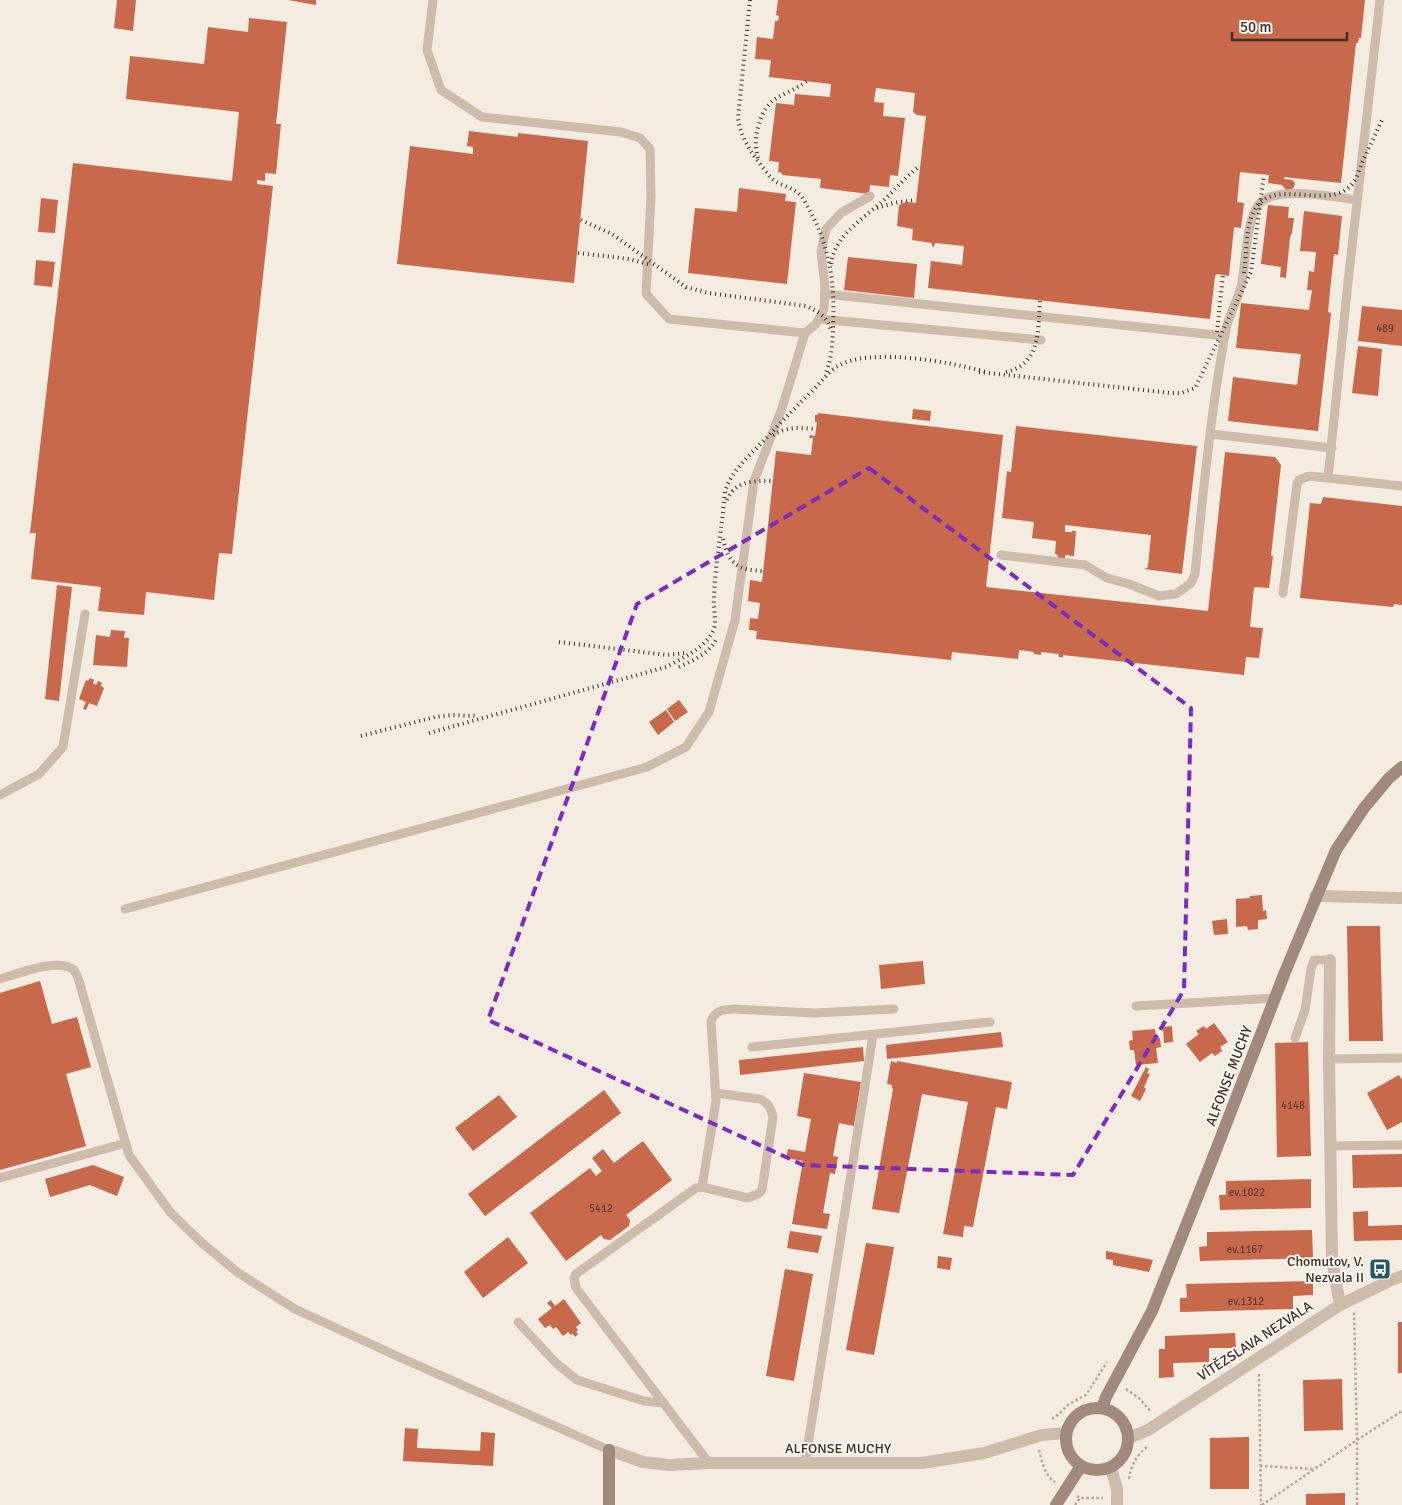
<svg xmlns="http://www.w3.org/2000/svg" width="1402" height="1505" viewBox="0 0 1402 1505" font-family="Signika,sans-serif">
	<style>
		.building { fill: #c8694b }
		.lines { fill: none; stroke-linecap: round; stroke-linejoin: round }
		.path { stroke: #b9a596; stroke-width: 2.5; stroke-dasharray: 2.5 2.5; stroke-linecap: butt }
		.lane { stroke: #cdbbac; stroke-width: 9 }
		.street { stroke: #cdbbac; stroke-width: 12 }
		.secondary { stroke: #a18a7d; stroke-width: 12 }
		.rail { stroke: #3b302b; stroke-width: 4; stroke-dasharray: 1 4; stroke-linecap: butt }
		.marked { fill: none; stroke: #7b2cbf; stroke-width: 4; stroke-dasharray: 10 6; stroke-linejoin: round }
		.labels { text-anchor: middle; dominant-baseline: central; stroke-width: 4; stroke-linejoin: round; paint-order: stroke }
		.number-label { font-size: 11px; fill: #5e3e33 }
		.street-label { font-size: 14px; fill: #3b302b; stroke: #fbf5ee }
		.poi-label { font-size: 14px; fill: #3b302b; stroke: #fbf5ee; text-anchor: end }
	</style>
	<rect width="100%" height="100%" fill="#f4ebe1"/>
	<g class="building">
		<polygon points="117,0 136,0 133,31 114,28"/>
		<polygon points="288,0 316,0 316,5"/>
		<polygon points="778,0 1365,0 1361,38 1359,38 1358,43 1356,43 1341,183 1284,177 1284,179 1292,180 1295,183 1294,187 1291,190 1286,190 1282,185 1268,183 1269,175 1240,172 1237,202 1244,203 1241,228 1234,227 1229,276 1217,274 1215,276 1210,319 928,288 931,261 962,265 964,246 935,243 934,247 932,246 932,243 912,240 913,229 897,226 899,205 906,202 916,203 926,116 917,115 913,112 915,93 876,88 874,102 884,103 883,116 905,118 898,176 890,175 889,187 870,185 869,194 820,188 821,179 782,175 782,173 778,172 779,162 769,161 776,103 794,105 795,94 830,97 831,84 769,77 771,60 755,59 757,37 773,39 775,21 778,21 779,16 776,15"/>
		<polygon points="249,18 287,22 276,124 281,124 276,174 265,173 265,181 257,180 257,184 273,186 232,554 219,553 214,600 146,592 144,615 98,611 101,587 31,579 36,533 30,533 73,163 232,181 239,112 126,99 130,56 204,64 208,27 248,32"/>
		<polygon points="469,131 518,137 518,133 588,141 574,283 397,264 410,146 473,154 473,147 467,146"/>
		<polygon points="739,188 786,194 785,201 796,202 787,284 688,273 695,208 737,212"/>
		<polygon points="41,198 58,200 55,233 38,232"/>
		<polygon points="1268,205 1289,207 1288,218 1294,218 1292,233 1290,237 1286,278 1280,277 1281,267 1261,264"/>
		<polygon points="1304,211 1342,216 1338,255 1334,254 1330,291 1328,312 1331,313 1331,314 1318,431 1228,421 1233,377 1297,385 1301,354 1236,348 1241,303 1309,310 1312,290 1307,290 1309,271 1314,272 1316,252 1300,251"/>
		<polygon points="848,257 917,264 914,298 844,290"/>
		<polygon points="36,260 55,262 52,287 34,285"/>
		<polygon points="1362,306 1402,310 1402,346 1358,341"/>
		<polygon points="1358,346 1382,349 1378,396 1352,393"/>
		<polygon points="913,409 931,411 930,421 912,419"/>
		<polygon points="818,413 1003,435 986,587 1208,611 1225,452 1275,457 1281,465 1271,556 1273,556 1269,588 1254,587 1250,627 1263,628 1259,658 1246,657 1244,675 1063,655 1063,657 1059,657 1059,654 1041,652 1041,655 1034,654 1034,652 1019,650 1018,659 952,652 951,660 756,639 757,631 749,630 750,618 758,619 760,603 748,601 750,580 762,582 776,451 811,455 813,438 809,438 810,435 815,436 817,422 815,422 815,415 818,415"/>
		<polygon points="1016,426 1197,446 1182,574 1144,569 1147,568 1148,566 1151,535 1065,525 1065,532 1072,532 1072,531 1076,531 1074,556 1065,555 1065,559 1057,558 1058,555 1055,554 1056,541 1032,538 1034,522 1002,518 1007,471 1011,472"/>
		<polygon points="1323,497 1402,506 1402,605 1394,604 1393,607 1300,598 1310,503 1321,504"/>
		<polygon points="57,585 72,587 59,701 45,699"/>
		<polygon points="111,630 125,631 124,638 129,638 127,667 93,665 96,635 110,637"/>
		<polygon points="90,678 94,680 93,683 96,685 98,681 102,683 101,686 104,688 97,706 89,703 86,710 83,709 86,702 79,699 86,680 88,681"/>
		<polygon points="679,700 688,712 675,721 667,709"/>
		<polygon points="666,710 674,722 658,735 649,722"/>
		<polygon points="1262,895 1263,911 1266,910 1267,919 1258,920 1258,929 1248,930 1247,926 1236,927 1236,899 1250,898 1250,896"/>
		<polygon points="1227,919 1228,934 1214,935 1212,921"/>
		<polygon points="1347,926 1380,926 1383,1041 1349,1041"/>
		<polygon points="923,961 925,984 881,989 879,965"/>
		<polygon points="40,981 52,1024 77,1017 91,1067 66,1074 86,1146 0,1170 0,993"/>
		<polygon points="1214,1023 1228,1042 1220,1047 1222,1051 1215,1056 1212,1053 1200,1062 1186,1044 1199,1034 1196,1031 1204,1026 1206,1029"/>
		<polygon points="1172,1026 1173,1042 1164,1043 1163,1027"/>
		<polygon points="1155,1029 1156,1038 1160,1038 1161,1047 1156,1048 1158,1063 1136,1065 1134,1050 1130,1050 1129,1041 1133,1040 1132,1031"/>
		<polygon points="1001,1032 1003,1047 887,1059 886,1045"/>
		<polygon points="1308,1042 1311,1156 1277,1157 1275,1043"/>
		<polygon points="863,1047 864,1061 740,1075 739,1060"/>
		<polygon points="891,1061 897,1063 897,1061 1012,1082 1007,1109 996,1107 973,1227 964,1226 963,1237 943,1234 968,1102 922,1094 899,1213 872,1209 893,1089 892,1088 892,1085 887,1084"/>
		<polygon points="1146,1067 1149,1069 1147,1073 1150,1074 1144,1087 1146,1089 1140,1101 1131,1096"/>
		<polygon points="804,1073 861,1082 854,1126 839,1123 833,1156 838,1157 835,1174 830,1173 823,1213 830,1214 827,1229 792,1224 803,1161 786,1158 788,1149 805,1152 811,1119 797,1116"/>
		<polygon points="1399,1075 1402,1080 1402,1122 1387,1130 1367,1093"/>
		<polygon points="604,1090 621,1113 485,1216 468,1194"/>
		<polygon points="499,1095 517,1117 473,1151 455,1128"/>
		<polygon points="643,1141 672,1180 626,1215 630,1220 629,1226 610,1240 604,1239 601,1235 566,1261 530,1213 590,1168 596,1176 602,1171 592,1158 603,1149 614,1163"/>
		<polygon points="1402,1154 1402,1187 1353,1188 1352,1155"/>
		<polygon points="93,1165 124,1177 117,1196 90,1185 50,1197 45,1179"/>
		<polygon points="1311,1179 1311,1208 1220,1210 1219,1195 1226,1195 1226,1181"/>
		<polygon points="1368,1211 1368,1226 1402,1225 1402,1240 1354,1241 1353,1212"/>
		<polygon points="1312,1230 1313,1258 1200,1261 1199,1247 1207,1246 1207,1232"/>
		<polygon points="790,1231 822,1236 818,1253 787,1248"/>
		<polygon points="508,1237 528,1263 483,1298 464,1272"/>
		<polygon points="866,1243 894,1247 874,1355 846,1350"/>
		<polygon points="1106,1251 1153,1260 1149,1272 1113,1265 1113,1260 1106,1259"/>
		<polygon points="938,1256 952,1258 950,1270 937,1268"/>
		<polygon points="785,1269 813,1274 794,1381 766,1376"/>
		<polygon points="1313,1281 1313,1295 1293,1296 1293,1309 1180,1312 1180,1298 1187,1298 1186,1284"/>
		<polygon points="564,1299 581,1323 576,1327 578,1330 576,1332 578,1334 575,1337 573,1334 571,1335 568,1332 563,1336 556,1327 553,1329 550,1325 545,1328 538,1319 552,1308 547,1303 551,1300 555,1306"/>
		<rect x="1398" y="1322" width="4" height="51"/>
		<polygon points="1235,1333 1236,1348 1209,1348 1209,1362 1173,1363 1174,1377 1159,1378 1159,1349 1165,1349 1165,1336"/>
		<polygon points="1342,1379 1343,1430 1304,1431 1303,1380"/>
		<polygon points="405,1428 418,1429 417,1448 480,1451 481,1432 495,1433 493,1466 403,1461"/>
		<polygon points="1249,1437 1249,1489 1210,1489 1210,1438"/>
		<polygon points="1345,1493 1345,1505 1306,1505 1306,1494"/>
	</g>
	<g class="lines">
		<g class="path">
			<polyline points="1259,1374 1261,1505"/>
			<polyline points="1126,1389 1139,1398 1151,1412"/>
			<polyline points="1052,1419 1059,1414 1069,1404 1086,1395 1107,1362"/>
			<path d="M1039 1450C1042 1461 1045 1476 1055 1482"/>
			<polyline points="1260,1466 1314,1469"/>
			<path d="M1129 1479C1131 1464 1137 1455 1148 1446"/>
			<polyline points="1077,1496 1080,1498 1103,1498"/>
			<polyline points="1075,1505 1080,1498"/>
			<polyline points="1262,1505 1357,1440 1354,1312"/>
			<polyline points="1357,1505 1357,1440 1402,1411"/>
		</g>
		<g class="lane">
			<polyline points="433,0 427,50 441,90 482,117 621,132 640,138 650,149 651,196 646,294 669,319 805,333"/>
			<polyline points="825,294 1225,336"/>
			<polyline points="819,319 1041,340"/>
			<polyline points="1211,434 1332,448"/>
			<polyline points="1328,478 1348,282 1380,0"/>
			<path d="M1001 555 1085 565 1107 578 1129 584 1159 596 1176 594 1191 583 1195 574C1203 492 1211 410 1226 329 1230 312 1239 298 1242 282 1246 261 1246 216 1261 202 1279 186 1334 197 1357 200"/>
			<polyline points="1283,593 1297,484 1299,480 1309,476 1402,486"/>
			<polyline points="0,795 39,774 63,747 85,614"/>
			<polyline points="125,909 647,767 686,747 709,712 735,620 754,481 782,408 805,333 816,324 824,309 825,287 821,252 826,229 841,213 870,196"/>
			<path d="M0 979C17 974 59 957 74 970 76 973 78 978 79 981L129 1155 170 1212 202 1243 237 1272 295 1309 399 1357 609 1450"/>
			<polyline points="1136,1006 1275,998"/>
			<polyline points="1295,1038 1305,1010 1311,969 1314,960 1330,960"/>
			<polyline points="752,1047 990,1022"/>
			<polyline points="1329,1059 1402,1058"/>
			<polyline points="1330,1146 1402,1145"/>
			<polyline points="0,1178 126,1143"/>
			<path d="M702 1187 716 1101 711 1021C716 1010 722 1010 733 1009L815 1013 894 1009"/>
			<polyline points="518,1322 556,1363 577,1380 644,1401 664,1403"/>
			<path d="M709 1463 576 1288 574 1278 576 1274 696 1188 702 1187 748 1198 758 1194 762 1190 773 1117C771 1108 768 1103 760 1099L716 1093"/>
			<polyline points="805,1463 873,1035"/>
		</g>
		<g class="street">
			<polyline points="1315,896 1402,898"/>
			<polyline points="1330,960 1329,1059 1332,1259 1340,1305"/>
			<polyline points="1129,1438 1148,1430 1340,1305 1389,1281 1402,1276"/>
			<polyline points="609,1450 643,1462 669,1465 709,1463 922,1463 984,1453 1042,1435 1066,1433"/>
			<polyline points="1111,1468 1117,1489 1117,1505"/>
		</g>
		<g class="secondary">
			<circle cx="1097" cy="1439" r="31"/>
			<polyline points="1102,1408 1106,1397 1152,1311 1209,1168 1285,972 1336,850 1364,808 1389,778 1402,767"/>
			<polyline points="609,1450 609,1505"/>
			<polyline points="1056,1505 1081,1466"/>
		</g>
		<g class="rail">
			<path d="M750 0 738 118C741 142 757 160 771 178 779 186 792 186 800 195 804 199 807 206 810 211 831 250 835 286 833 330 832 345 832 360 825 374"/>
			<path d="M758 158C755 147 755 139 758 127 767 93 783 99 807 81"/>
			<polyline points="877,208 893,203 916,200"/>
			<path d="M581 220 612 234 686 287 708 293 806 306C819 312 828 317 831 331"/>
			<polyline points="578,253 629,259 648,264"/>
			<path d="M831 264C835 234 865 218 885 199 897 188 906 176 920 166"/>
			<path d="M1244 273C1247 253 1245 231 1253 213 1270 173 1330 214 1353 183 1357 178 1359 171 1361 165 1368 150 1375 135 1382 120"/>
			<polyline points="1217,332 1223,275"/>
			<polyline points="979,372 1171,393 1181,393 1195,388 1251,272 1264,175"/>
			<path d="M1006 372C1041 364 1038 330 1040 300"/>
			<path d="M773 435C787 426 800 428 816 429"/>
			<path d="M727 500C736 480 753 481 773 481"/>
			<path d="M723 539C729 565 738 570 763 571"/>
			<polyline points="559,642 667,655 685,653"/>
			<path d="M679 667C694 660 711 653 717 637"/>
			<path d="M429 733 666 667C682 658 702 650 712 633 718 623 713 611 714 599 715 564 722 528 725 492 731 469 755 451 771 433 786 417 801 402 816 387 823 380 829 371 838 366 869 347 952 362 986 372"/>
			<polyline points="361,736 435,717 452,715 478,716"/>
		</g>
	</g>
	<path class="marked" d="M869 468 1191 708 1184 990 1073 1175 803 1165 488 1020 637 604Z"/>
	<defs>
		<g id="bus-square" transform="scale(1.125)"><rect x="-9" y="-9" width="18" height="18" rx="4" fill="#1f5a5e" stroke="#fbf5ee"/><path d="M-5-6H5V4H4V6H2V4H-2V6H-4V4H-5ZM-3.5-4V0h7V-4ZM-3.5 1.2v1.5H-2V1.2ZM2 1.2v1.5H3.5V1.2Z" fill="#fff"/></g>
	</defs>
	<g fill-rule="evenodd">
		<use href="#bus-square" x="1380" y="1269"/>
	</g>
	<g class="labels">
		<g class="number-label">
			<text x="1385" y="328">489</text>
			<text x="1293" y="1105">4148</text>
			<text x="1247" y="1192">ev.1022</text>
			<text x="601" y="1208">5412</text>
			<text x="1245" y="1249">ev.1167</text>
			<text x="1246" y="1301">ev.1312</text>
		</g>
		<g class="street-label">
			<text transform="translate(1229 1076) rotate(-69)">ALFONSE MUCHY</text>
			<text transform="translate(1255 1341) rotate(-33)">VÍTĚZSLAVA NEZVALA</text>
			<text x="838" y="1448">ALFONSE MUCHY</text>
		</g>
		<g class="poi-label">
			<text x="1364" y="1261">Chomutov, V.<tspan x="1364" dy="16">Nezvala II</tspan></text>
		</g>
	</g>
	<path d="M1232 32v8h115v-8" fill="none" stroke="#3b302b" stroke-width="2.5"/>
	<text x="1240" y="32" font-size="15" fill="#3b302b" stroke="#fbf5ee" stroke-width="4" paint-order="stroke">50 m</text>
</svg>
